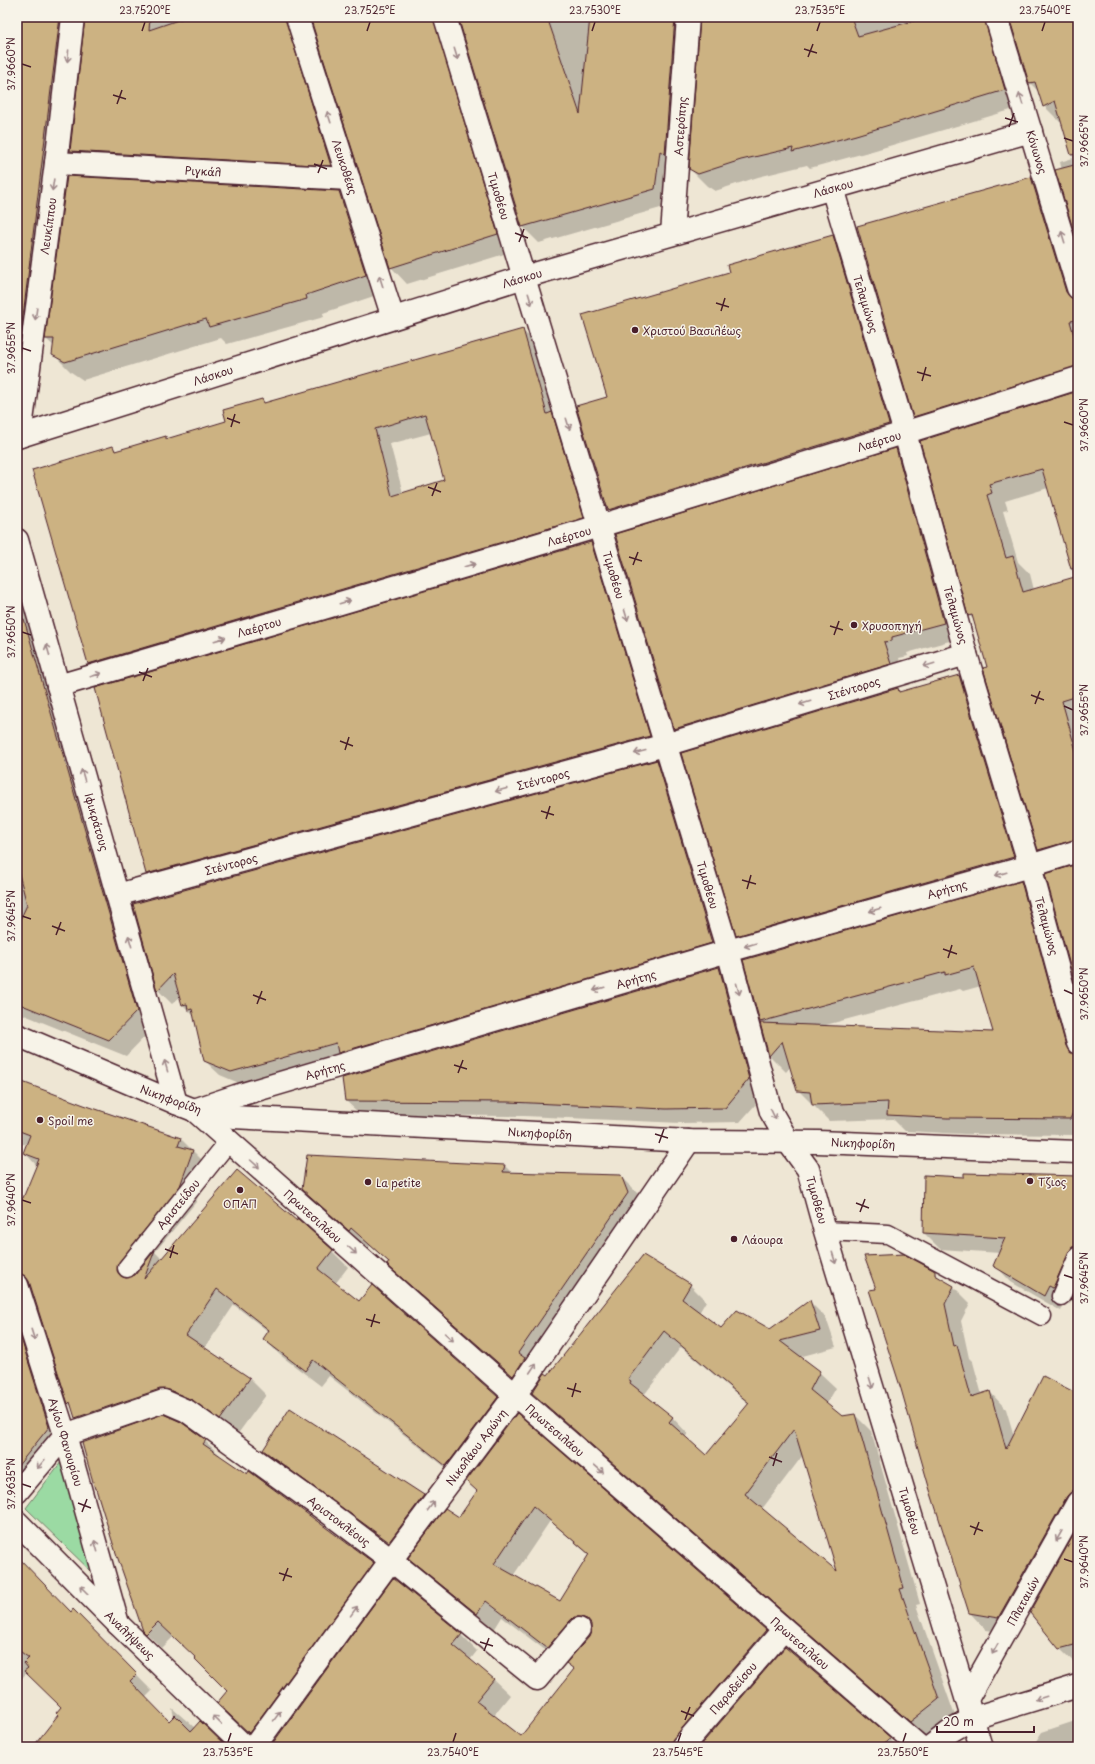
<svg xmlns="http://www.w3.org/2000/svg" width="1095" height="1764" viewBox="0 0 1095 1764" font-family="'Playpen Sans',sans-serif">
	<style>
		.green { fill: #9bdaa3; stroke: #727c67 }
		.shadow { fill: #0003; fill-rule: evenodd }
		.building { fill: #ccb282; stroke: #4a1f2b; fill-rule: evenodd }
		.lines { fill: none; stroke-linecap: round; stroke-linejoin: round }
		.lane-casing { stroke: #4a1f2b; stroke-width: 21 }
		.street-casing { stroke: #4a1f2b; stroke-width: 25 }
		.secondary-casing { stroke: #4a1f2b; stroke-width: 25 }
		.lane { stroke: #f7f3e8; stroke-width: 18 }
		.street { stroke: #f7f3e8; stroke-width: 22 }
		.secondary { stroke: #f7f3e8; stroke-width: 22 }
		.oneway { stroke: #a0898a }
		.ticks { fill: none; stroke: #4a1f2b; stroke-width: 1.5 }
		.poi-dot { fill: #4a1f2b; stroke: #f7f3e8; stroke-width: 1.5 }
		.labels { text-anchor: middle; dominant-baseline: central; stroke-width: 3; stroke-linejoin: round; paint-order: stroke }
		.street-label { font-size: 11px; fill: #4a1f2b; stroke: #f7f3e8 }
		.poi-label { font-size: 11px; fill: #4a1f2b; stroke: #f7f3e8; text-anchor: start }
		.neatline { fill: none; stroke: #4a1f2b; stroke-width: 1.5 }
		.ticks-label { font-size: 10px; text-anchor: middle; fill: #4a1f2b }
	</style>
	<rect width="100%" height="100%" fill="#eee6d4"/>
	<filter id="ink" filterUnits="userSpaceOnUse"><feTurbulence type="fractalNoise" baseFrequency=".025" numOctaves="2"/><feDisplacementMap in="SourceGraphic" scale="8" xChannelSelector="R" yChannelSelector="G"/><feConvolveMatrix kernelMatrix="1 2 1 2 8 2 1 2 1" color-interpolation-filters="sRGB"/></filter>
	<g filter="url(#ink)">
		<polygon class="green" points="61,1462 99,1579 26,1508"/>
		<g class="shadow">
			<polygon points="17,17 588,17 592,32 594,17 1078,17 1078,241 1060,162 1073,158 1062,122 1060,122 1044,106 1039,92 1030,83 1011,21 1003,25 1021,107 872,151 810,168 807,165 758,177 715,191 707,186 690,169 700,22 694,26 671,205 539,243 523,227 460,21 458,21 453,25 514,251 407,284 391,267 312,21 304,25 347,182 88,167 71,151 86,21 80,26 20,357 17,354"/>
			<polygon points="1031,178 1048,194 1078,295 1078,386 931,433 914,416"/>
			<polygon points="339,192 357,210 383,293 323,313 324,317 227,344 221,338 83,380 71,372 53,354 54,346 46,339"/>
			<polygon points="833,236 848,252 904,440 624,525 608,510 608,398 730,273"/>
			<path d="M522 330 539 346 599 534 105 680 89 664 112 447 117 451 165 437 168 440 227 422 262 400 265 403ZM431 433 446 480 403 493 390 444Z"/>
			<path d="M1078 392V859L1056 866 1039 850 985 669 989 668 975 621 969 615 921 442ZM1048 488 1074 578 1034 590 1030 574 1018 562 1003 511 1008 510 1005 501Z"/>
			<polygon points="896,449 912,465 960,638 907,653 908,656 899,658 906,680 691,745 675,729"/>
			<polygon points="591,543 605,558 664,751 162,888 147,873"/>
			<polygon points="17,576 153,1028 126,1056 17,1012"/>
			<polygon points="959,676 977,694 1031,875 755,953 737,935 898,689 901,693"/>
			<polygon points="657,761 671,776 726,957 246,1086 220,1075 205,1061 195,1017 183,1005 181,996 172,1004 158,990 134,904"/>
			<path d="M1021 883 1037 899 1078 1048V1135L964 1134 905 1131 893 1119 829 1121 798 1090 791 1066 786 1072 770 1056 762 1024 764 1025 761 1022 744 960ZM981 986 995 1033 822 1026 960 989 963 991Z"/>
			<polygon points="719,968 734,982 764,1095 740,1122 681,1123 524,1116 361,1115 346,1101"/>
			<polygon points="17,1081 84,1106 181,1139 209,1167 196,1202 155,1252 162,1259 332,1251 348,1267 335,1284 359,1303 497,1397 514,1414 463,1481 329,1376 321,1386 280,1355 264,1339 269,1332 234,1305 204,1349 250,1379 266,1395 237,1435 186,1405 92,1434 76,1418 72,1407 69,1404 32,1289 29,1289 65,1444 17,1503 17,1201 24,1199 37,1166 25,1153 28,1143 17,1146"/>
			<path d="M308 1156 505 1166 512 1173 620 1176 639 1195 537 1371 543 1377 548 1376 690 1285 706 1301 699 1313 721 1329 771 1330 810 1302 826 1318 836 1347 799 1357 819 1372 836 1388 826 1405 842 1417 855 1415 871 1431 920 1604 916 1605 955 1716 927 1738 549 1409 533 1393 532 1394 407 1283 388 1265 390 1263 370 1246 368 1248 322 1208 303 1189ZM681 1347 750 1405 706 1456 685 1437 688 1434 672 1417 644 1395ZM803 1455 839 1574 762 1509Z"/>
			<polygon points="1078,1177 1078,1304 1072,1298 1070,1304 1065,1301 1061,1311 1011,1282 995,1265 1000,1253 940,1249 924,1233 965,1178"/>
			<polygon points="934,1272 944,1282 953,1286 970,1303 961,1321 969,1358 973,1362 982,1395 990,1392 1006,1409 1014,1436 1073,1392 1078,1384 1078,1522 1014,1634 986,1630 970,1613"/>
			<polygon points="291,1409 424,1496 440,1512 405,1558 281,1466 264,1450"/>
			<path d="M517 1415 766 1631 782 1647 696 1747H277L461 1635 477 1651 470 1660 493 1679 510 1695 493 1716 521 1738 575 1670 568 1663 592 1633 586 1637 563 1664 502 1617 494 1630 426 1574 410 1558 459 1518 478 1492 467 1481ZM550 1521 589 1555 560 1603 513 1576Z"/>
			<polygon points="205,1441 220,1455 219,1457 373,1563 388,1578 306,1690 292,1676 299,1634 256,1739 233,1717 229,1691 197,1658 173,1637 162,1648 144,1631 98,1491 96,1489"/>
			<polygon points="1078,1529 1078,1665 1077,1665 1060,1649"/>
			<polygon points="17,1566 89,1627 152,1691 145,1698 169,1722 174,1717 172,1708 195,1728 226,1747 34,1747 60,1715 62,1707 26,1673 17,1685"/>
			<polygon points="1078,1720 1078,1747 1035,1747 1034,1744 1042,1732"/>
			<polygon points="890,1739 898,1747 700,1747"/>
			<polygon points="17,1743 23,1747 17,1747"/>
		</g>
		<g class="building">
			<polygon points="17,17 60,17 20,340 17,340"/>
			<polygon points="85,17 150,17 149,30 187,17 285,17 331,166 70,151"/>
			<polygon points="310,17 433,17 498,234 390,268"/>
			<polygon points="458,17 547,17 580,114 590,17 675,17 665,154 660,151 655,189 522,227"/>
			<polygon points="700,17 851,17 858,36 928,17 984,17 1005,90 856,135 792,152 793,148 741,160 698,174 689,169"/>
			<polygon points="1009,17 1078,17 1078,154 1071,155 1055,101 1043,107 1035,82 1029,83"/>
			<polygon points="1078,164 1078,245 1055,170"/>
			<polygon points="67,176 339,191 366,275 306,295 307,299 209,327 206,319 65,362 52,355 54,339 45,339"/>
			<polygon points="1031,177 1066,292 1070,297 1078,300 1078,320 1070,321 1078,350 1078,366 913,417 857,226"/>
			<polygon points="833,235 889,424 608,510 576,406 607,397 582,315 729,272 727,265"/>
			<path d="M523 329 547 414 552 412 584 518 88 664 32 470 113 446 115 451 166 436V439L226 421 223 410 262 399 264 403ZM425 414 444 480 392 496 375 429Z"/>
			<polygon points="1078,391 1078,568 1071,569 1042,469 989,484 992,493 987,495 1006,558 1013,556 1023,592 1078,576 1078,696 1062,701 1078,758 1078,839 1038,850 983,668 987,667 972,615 968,616 920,441"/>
			<polygon points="896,448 944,623 892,637 892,641 884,642 891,664 674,729 615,534"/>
			<polygon points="591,542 650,736 146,874 95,688"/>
			<polygon points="24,619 137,1011 109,1040 17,1003 17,926 27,905 17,866 17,620"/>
			<polygon points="959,675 1014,857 736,936 681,753 898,688 899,692"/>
			<polygon points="657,760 712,943 338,1053 336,1043 231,1072 204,1061 192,1009 188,1010 187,1004 182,1005 173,974 157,991 133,904"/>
			<polygon points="1078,864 1078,995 1045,874"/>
			<polygon points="1021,881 1066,1046 1070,1052 1078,1055 1078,1101 1070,1119 947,1118 887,1115 888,1102 812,1105 810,1092 797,1091 782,1041 769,1056 760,1023 993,1032 974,967 945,975 945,972 760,1022 743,960"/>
			<polygon points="719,967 749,1079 725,1108 666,1109 509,1102 345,1101 342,1078"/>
			<polygon points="17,1080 84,1105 181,1138 178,1146 193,1150 180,1186 119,1262 117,1271 121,1276 126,1278 135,1275 155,1250 144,1279 237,1170 297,1221 297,1218 333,1250 318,1269 359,1301 372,1285 498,1397 446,1466 313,1360 305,1371 263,1339 269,1330 217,1289 186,1335 250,1378 220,1420 192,1400 169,1390 160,1389 75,1418 70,1402 68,1404 29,1281 25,1276 17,1273 17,1200 23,1198 39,1159 23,1153 30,1135 17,1130"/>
			<polygon points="307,1155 505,1165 503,1172 621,1175 628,1193 518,1353 525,1358 513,1376 387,1265 389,1262 351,1228 349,1231 302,1189"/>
			<polygon points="964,1173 1078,1176 1078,1246 1072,1247 1069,1252 1053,1288 1049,1286 1044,1296 993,1266 1005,1238 923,1233 924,1175 964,1177"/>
			<polygon points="904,1254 935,1271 935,1275 954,1286 945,1304 954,1346 957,1345 971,1397 990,1391 1006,1449 1043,1376 1078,1394 1078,1490 1072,1491 1067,1496 998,1618 969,1613 929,1487 901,1389 869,1290 876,1289 864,1256"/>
			<path d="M643 1255 691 1284 682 1299 721 1328 737 1310 770 1329 810 1300 820 1331 780 1341 820 1371 810 1390 842 1416 855 1414 904 1588 900 1589 939 1699 910 1722 532 1393 545 1373 548 1375ZM664 1331 749 1403 706 1455 669 1422 673 1417 630 1383 631 1381 628 1379ZM794 1429 837 1571 745 1494Z"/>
			<polygon points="1078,1283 1078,1303 1071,1299"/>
			<polygon points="17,1326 49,1427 17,1467"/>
			<polygon points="290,1408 424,1495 389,1542 263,1450"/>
			<path d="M517 1413 766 1630 673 1739 670 1747H270L393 1578 462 1634 453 1645 494 1679 476 1701 521 1736 574 1669 566 1663 589 1637 591 1632V1624L587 1619 581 1617H574L570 1621 547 1648 486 1601 477 1614 408 1558 445 1508 459 1517 477 1491 466 1481ZM533 1506 589 1554 560 1601 494 1564Z"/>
			<polygon points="163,1414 181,1422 206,1440 203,1444 247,1474 249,1471 374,1563 249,1733 217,1703 227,1691 195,1659 196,1658 158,1622 146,1634 143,1631 115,1550 96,1489 95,1489 82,1443"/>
			<polygon points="1078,1527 1078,1644 1059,1649 1030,1613"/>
			<polygon points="17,1556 71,1612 73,1609 137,1674 130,1681 169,1721 175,1715 191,1731 200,1721 227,1747 33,1747 58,1715 56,1713 61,1707 24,1671 28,1668 24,1663 29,1658 17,1649"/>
			<polygon points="785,1647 891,1738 879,1747 699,1747"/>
		</g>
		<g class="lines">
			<g class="lane-casing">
				<g id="lane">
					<polyline points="825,1231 888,1234 1042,1316"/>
					<polyline points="127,1268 229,1141"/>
					<polyline points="1061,1296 1078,1256"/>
				</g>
			</g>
			<g class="street-casing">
				<g id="street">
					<polyline points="297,17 393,318"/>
					<polyline points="445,17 728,951 771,1112 789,1143 808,1169 825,1231 981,1747"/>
					<polyline points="996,17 1078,288"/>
					<polyline points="56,163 349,179"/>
					<polyline points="832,188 905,433 966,654 1030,866 1078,1043"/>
					<polyline points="672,234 688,17"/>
					<polyline points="20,436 56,163 73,17"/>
					<polyline points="17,437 524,277 1031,131"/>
					<path d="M58 686C399 586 740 486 1078 378"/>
					<polyline points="117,895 665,745 966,654"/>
					<polyline points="194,1110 515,1395 920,1747"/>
					<polyline points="194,1110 236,1096 728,951 1030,866 1078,851"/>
					<polyline points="17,1285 65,1435 118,1624"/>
					<polyline points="65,1435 164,1401 187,1411 329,1513 391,1560 537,1679 579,1629"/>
					<polyline points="17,1492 65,1435"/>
					<polyline points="17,1522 118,1624 245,1747"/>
					<polyline points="967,1699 1078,1502"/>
					<polyline points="254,1747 391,1560 515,1395 689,1141"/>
					<polyline points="682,1747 784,1629"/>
					<polyline points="930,1747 951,1731 973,1718 1078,1686"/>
				</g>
			</g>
			<g class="secondary-casing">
				<g id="secondary">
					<polyline points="17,540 176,1103"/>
					<polyline points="17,1035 176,1103 194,1110 233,1117 689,1141 818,1142 1078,1152"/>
				</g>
			</g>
			<use href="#lane" class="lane"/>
			<use href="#street" class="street"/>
			<use href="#secondary" class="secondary"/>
		</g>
		<defs><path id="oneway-shaft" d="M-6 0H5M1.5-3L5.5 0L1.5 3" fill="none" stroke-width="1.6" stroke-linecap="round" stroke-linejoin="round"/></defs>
		<g class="oneway">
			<use href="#oneway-shaft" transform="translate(456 54) rotate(73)"/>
			<use href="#oneway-shaft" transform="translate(68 56) rotate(96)"/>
			<use href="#oneway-shaft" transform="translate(1021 99) rotate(-107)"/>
			<use href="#oneway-shaft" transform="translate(329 117) rotate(-108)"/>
			<use href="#oneway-shaft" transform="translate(53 185) rotate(98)"/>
			<use href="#oneway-shaft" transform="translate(1063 237) rotate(-107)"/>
			<use href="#oneway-shaft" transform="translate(381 281) rotate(-108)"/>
			<use href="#oneway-shaft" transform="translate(530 299) rotate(73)"/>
			<use href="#oneway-shaft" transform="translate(36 314) rotate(98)"/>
			<use href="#oneway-shaft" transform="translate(568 424) rotate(73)"/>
			<use href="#oneway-shaft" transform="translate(470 565) rotate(-16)"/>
			<use href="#oneway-shaft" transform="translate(345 602) rotate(-16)"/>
			<use href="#oneway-shaft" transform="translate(626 615) rotate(73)"/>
			<use href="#oneway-shaft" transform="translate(220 639) rotate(-16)"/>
			<use href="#oneway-shaft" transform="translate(48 650) rotate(-106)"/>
			<use href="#oneway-shaft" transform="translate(929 665) rotate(163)"/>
			<use href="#oneway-shaft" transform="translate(96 675) rotate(-16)"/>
			<use href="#oneway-shaft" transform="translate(805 703) rotate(163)"/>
			<use href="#oneway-shaft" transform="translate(640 752) rotate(165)"/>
			<use href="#oneway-shaft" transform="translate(83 775) rotate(-106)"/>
			<use href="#oneway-shaft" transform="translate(501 790) rotate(165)"/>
			<use href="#oneway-shaft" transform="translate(1001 874) rotate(164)"/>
			<use href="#oneway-shaft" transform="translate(875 910) rotate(164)"/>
			<use href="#oneway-shaft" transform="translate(130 941) rotate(-106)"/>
			<use href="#oneway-shaft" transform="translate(750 945) rotate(164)"/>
			<use href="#oneway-shaft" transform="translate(599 989) rotate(164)"/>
			<use href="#oneway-shaft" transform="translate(738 989) rotate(75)"/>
			<use href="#oneway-shaft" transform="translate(166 1066) rotate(-106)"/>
			<use href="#oneway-shaft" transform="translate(773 1114) rotate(64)"/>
			<use href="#oneway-shaft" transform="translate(255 1164) rotate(42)"/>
			<use href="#oneway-shaft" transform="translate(352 1250) rotate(42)"/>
			<use href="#oneway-shaft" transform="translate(834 1258) rotate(73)"/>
			<use href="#oneway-shaft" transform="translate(33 1335) rotate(72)"/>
			<use href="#oneway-shaft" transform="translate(449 1337) rotate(42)"/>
			<use href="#oneway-shaft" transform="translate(533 1368) rotate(-56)"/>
			<use href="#oneway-shaft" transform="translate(871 1383) rotate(73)"/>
			<use href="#oneway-shaft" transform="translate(41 1464) rotate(130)"/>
			<use href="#oneway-shaft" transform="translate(599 1469) rotate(41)"/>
			<use href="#oneway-shaft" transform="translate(431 1506) rotate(-53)"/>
			<use href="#oneway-shaft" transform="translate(1059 1536) rotate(119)"/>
			<use href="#oneway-shaft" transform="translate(96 1546) rotate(-106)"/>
			<use href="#oneway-shaft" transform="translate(84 1590) rotate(-135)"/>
			<use href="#oneway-shaft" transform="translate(354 1611) rotate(-54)"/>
			<use href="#oneway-shaft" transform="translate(995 1649) rotate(119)"/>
			<use href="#oneway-shaft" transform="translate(1041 1698) rotate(163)"/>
			<use href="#oneway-shaft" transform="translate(277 1716) rotate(-54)"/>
			<use href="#oneway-shaft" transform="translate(217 1720) rotate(-136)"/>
		</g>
	</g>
	<path class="ticks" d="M142 31 145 22M367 31 370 22M592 31 595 22M817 31 820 22M1042 31 1045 22M804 49 817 53M808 57 813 44M22 64 31 67M113 95 126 99M117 104 122 90M1005 118 1018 122M1009 127 1014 113M1064 138 1073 141M314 164 327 169M318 173 323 160M515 233 528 238M519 242 524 229M716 303 729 307M721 311 725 298M22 348 31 351M917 372 931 376M922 381 926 367M227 418 240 423M1064 422 1073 425M231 427 235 414M428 487 441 492M432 496 437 483M629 557 642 561M633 565 638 552M830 626 843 630M22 632 31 635M834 635 839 621M139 672 152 677M143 681 148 668M1031 695 1044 700M1035 704 1040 691M1064 706 1073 710M340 741 353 746M345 750 349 737M541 811 554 815M546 819 550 806M742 880 756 884M747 889 751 875M22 916 31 919M52 926 65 931M56 935 61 922M943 949 957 954M948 958 952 945M1064 990 1073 994M253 995 266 1000M257 1004 262 991M454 1065 467 1069M458 1073 463 1060M655 1134 668 1138M659 1143 664 1129M22 1200 31 1203M856 1203 869 1208M860 1212 865 1199M165 1249 178 1254M170 1258 174 1245M1064 1275 1073 1278M366 1319 380 1323M371 1327 375 1314M567 1388 581 1392M572 1397 576 1383M769 1457 782 1462M773 1466 777 1453M22 1484 31 1487M78 1503 91 1508M82 1512 87 1499M970 1526 983 1531M974 1535 979 1522M1064 1559 1073 1562M279 1573 292 1577M283 1581 288 1568M480 1642 493 1646M484 1651 489 1638M681 1711 694 1716M685 1720 690 1707M228 1742 231 1733M453 1742 456 1733M678 1742 681 1733M903 1742 906 1733"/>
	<g class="poi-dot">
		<circle cx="635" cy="330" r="4"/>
		<circle cx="854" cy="625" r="4"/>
		<circle cx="40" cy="1120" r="4"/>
		<circle cx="1030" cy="1181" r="4"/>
		<circle cx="368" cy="1182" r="4"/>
		<circle cx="240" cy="1190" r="4"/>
		<circle cx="734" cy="1239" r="4"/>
	</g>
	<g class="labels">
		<g class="street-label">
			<text transform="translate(680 126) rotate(-86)">Αστερόπης</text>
			<text transform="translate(1037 152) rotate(73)">Κόνωνος</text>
			<text transform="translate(345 167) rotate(72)">Λευκοθέας</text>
			<text transform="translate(203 171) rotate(3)">Ριγκάλ</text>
			<text transform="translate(833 188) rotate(-16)">Λάσκου</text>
			<text transform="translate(499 196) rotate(73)">Τιμοθέου</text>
			<text transform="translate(48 226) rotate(-82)">Λευκίππου</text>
			<text transform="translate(522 278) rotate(-17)">Λάσκου</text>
			<text transform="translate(866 304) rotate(73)">Τελαμώνος</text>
			<text transform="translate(213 375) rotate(-18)">Λάσκου</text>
			<text transform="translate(879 441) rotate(-17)">Λαέρτου</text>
			<text transform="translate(569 536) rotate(-16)">Λαέρτου</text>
			<text transform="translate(614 575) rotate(73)">Τιμοθέου</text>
			<text transform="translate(956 615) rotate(74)">Τελαμώνος</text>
			<text transform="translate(259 627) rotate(-16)">Λαέρτου</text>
			<text transform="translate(854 688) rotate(-17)">Στέντορος</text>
			<text transform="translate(543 779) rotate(-15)">Στέντορος</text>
			<text transform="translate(97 822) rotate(74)">Ιφικράτους</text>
			<text transform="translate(231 864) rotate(-15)">Στέντορος</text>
			<text transform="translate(708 885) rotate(73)">Τιμοθέου</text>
			<text transform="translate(947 889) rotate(-16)">Αρήτης</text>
			<text transform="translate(1047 926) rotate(75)">Τελαμώνος</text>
			<text transform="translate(636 979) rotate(-16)">Αρήτης</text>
			<text transform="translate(325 1070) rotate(-16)">Αρήτης</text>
			<text transform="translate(171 1099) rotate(20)">Νικηφορίδη</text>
			<text transform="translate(540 1133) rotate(3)">Νικηφορίδη</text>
			<text transform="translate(863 1143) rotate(2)">Νικηφορίδη</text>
			<text transform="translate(817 1200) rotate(74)">Τιμοθέου</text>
			<text transform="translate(178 1204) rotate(-51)">Αριστείδου</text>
			<text transform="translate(313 1216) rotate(42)">Πρωτεσιλάου</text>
			<text transform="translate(555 1430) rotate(41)">Πρωτεσιλάου</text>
			<text transform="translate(66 1442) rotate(73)">Αγίου Φανουρίου</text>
			<text transform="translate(476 1447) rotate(-53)">Νικολάου Αρώνη</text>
			<text transform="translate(910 1511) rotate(73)">Τιμοθέου</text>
			<text transform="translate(339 1521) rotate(37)">Αριστοκλέους</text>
			<text transform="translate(1023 1601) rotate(-61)">Πλαταιών</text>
			<text transform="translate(130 1635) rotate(44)">Αναλήψεως</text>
			<text transform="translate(800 1643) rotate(41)">Πρωτεσιλάου</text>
			<text transform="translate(733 1688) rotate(-49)">Παραδείσου</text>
		</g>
		<g class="poi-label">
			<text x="643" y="330">Χριστού Βασιλέως</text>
			<text x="862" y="625">Χρυσοπηγή</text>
			<text x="48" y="1120">Spoil me</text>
			<text x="1038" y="1181">Τζιος</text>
			<text x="376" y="1182">La petite</text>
			<text x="240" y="1203" text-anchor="middle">ΟΠΑΠ</text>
			<text x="742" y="1239">Λάουρα</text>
		</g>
	</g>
	<rect width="1095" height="1764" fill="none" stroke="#f7f3e8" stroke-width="44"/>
	<path d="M937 1726v6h97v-6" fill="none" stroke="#4a1f2b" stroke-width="2"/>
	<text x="943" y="1726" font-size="12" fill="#4a1f2b" stroke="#f7f3e8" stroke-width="3" paint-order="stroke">20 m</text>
	<rect x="22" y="22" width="1051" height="1720" class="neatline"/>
	<g class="ticks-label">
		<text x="145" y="14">23.7520°E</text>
		<text x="370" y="14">23.7525°E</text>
		<text x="595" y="14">23.7530°E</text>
		<text x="820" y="14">23.7535°E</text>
		<text x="1045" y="14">23.7540°E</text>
		<text transform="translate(11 64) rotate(-90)" y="4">37.9660°N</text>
		<text transform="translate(1084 141) rotate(-90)" y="4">37.9665°N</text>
		<text transform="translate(11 348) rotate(-90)" y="4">37.9655°N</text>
		<text transform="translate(1084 425) rotate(-90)" y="4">37.9660°N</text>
		<text transform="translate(11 632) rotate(-90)" y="4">37.9650°N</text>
		<text transform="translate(1084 710) rotate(-90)" y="4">37.9655°N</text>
		<text transform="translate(11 916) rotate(-90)" y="4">37.9645°N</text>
		<text transform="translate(1084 994) rotate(-90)" y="4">37.9650°N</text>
		<text transform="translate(11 1200) rotate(-90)" y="4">37.9640°N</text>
		<text transform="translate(1084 1278) rotate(-90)" y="4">37.9645°N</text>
		<text transform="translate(11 1484) rotate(-90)" y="4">37.9635°N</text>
		<text transform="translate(1084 1562) rotate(-90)" y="4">37.9640°N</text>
		<text x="228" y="1756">23.7535°E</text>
		<text x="453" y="1756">23.7540°E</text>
		<text x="678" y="1756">23.7545°E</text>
		<text x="903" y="1756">23.7550°E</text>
	</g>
</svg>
